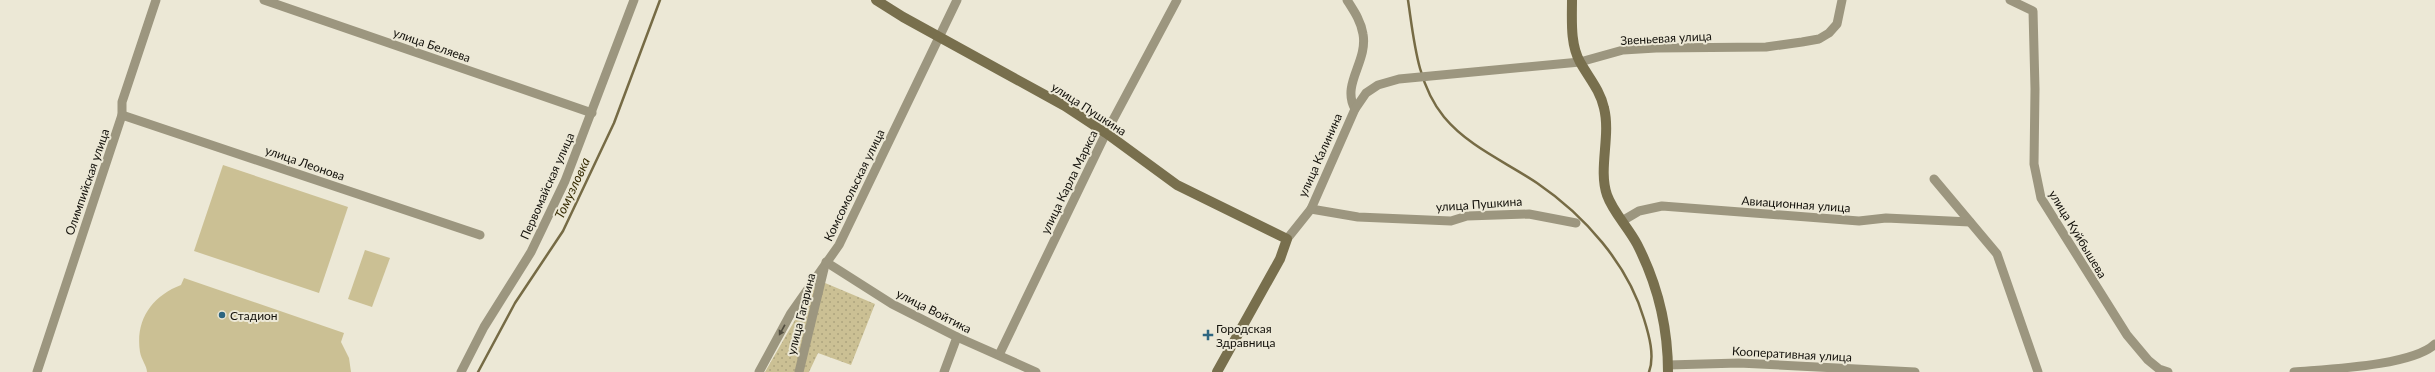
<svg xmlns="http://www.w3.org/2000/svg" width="2435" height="372" viewBox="0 0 2435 372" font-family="Lato,sans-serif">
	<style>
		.grass { fill: #cbc094 }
		.park { fill: url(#park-dots) }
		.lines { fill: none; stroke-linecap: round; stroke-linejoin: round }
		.stream { stroke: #766b45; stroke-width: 2.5 }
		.street { stroke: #9c967f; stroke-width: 9 }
		.secondary { stroke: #786f4d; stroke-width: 10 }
		.oneway { fill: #514d3f }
		.poi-dot { fill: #2e6680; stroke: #ece8d6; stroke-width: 1.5 }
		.labels { text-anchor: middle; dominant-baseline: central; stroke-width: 4; stroke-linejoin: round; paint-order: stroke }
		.street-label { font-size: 12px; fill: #13110b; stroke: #ece8d6 }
		.poi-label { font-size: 12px; fill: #13110b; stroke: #ece8d6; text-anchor: start }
		.water-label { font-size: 13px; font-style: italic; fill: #352a00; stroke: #ece8d6 }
	</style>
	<defs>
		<pattern id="park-dots" width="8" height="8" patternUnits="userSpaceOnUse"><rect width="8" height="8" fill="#cbc094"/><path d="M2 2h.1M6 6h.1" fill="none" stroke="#ada47e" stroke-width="1.8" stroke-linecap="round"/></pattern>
	</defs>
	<rect width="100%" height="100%" fill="#ece8d6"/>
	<g class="grass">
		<polygon points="223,165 348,207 319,293 194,251"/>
		<polygon points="365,250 390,258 372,307 348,299"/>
		<path d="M184 278 344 333 341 342 349 358 351 372H147C147 366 141 359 140 352 135 320 152 296 181 285Z"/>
	</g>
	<polygon class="park" points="818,280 875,304 851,365 818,353 809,372 765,372"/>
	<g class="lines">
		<g class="stream">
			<path d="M1408 0C1414 40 1417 84 1444 117 1469 147 1506 162 1537 183 1584 215 1628 264 1644 319 1649 335 1655 356 1649 372"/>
			<polyline points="478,372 515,303 563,231 614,123 660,0"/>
		</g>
		<g class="street">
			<polyline points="264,0 592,113"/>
			<path d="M1347 0C1354 11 1361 21 1363 34 1368 62 1341 84 1355 109"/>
			<polyline points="2010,0 2033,11 2035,89 2034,164 2041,198 2127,335 2148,360 2159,369 2168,372"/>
			<polyline points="122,115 480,235"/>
			<polyline points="1934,179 1997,254 2038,372"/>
			<polyline points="1311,209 1358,217 1451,221 1467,216 1529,214 1576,223"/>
			<polyline points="1622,221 1639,211 1662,206 1859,221 1886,218 1970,222"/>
			<polyline points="1287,239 1311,209 1355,109 1366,93 1378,85 1399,79 1580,62 1623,50 1656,48 1766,47 1802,42 1819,39 1829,33 1837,24 1842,0"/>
			<polyline points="826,262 892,304 957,337 1036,372"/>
			<polyline points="999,355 1106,133 1177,0"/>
			<polyline points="1668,365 1739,363 1915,372"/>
			<polyline points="37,372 122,115 122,102 156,0"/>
			<polyline points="461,372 484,327 531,252 565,181 634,0"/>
			<polyline points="759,372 791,313 839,245 957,0"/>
			<polyline points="799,372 824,269"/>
			<polyline points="944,372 957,337"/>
			<path d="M2294 372C2327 369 2412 366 2435 344"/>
		</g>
		<g class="secondary">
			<polyline points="876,0 903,17 1065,106 1106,133 1177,185 1287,239 1280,259 1217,372"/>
			<path d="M1572 0C1572 20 1570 44 1580 62 1589 78 1600 90 1604 108 1611 136 1598 169 1607 195 1613 212 1628 227 1637 244 1657 283 1668 328 1668 372"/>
		</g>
	</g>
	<defs><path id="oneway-solid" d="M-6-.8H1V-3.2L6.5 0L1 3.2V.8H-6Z"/></defs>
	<use class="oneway" href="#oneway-solid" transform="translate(782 330) rotate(119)"/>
	<g class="poi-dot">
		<circle cx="222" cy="315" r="4"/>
		<path d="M1206 329h4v4h4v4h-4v4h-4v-4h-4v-4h4z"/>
	</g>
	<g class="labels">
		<g class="street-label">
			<text transform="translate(1666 38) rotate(-3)">Звеньевая улица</text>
			<text transform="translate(432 45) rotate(19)">улица Беляева</text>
			<text transform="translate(1089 109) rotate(33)">улица Пушкина</text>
			<text transform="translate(1320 155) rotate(-66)">улица Калинина</text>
			<text transform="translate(305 163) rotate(19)">улица Леонова</text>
			<text transform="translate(87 182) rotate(-71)">Олимпийская улица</text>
			<text transform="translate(1069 182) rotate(-64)">улица Карла Маркса</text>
			<text transform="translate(854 185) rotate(-64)">Комсомольская улица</text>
			<text transform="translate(547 186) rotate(-66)">Первомайская улица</text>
			<text transform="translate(1479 204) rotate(-4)">улица Пушкина</text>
			<text transform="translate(1796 204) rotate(4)">Авиационная улица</text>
			<text transform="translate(2078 234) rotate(59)">улица Куйбышева</text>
			<text transform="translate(934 311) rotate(27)">улица Войтика</text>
			<text transform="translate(801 314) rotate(-76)">улица Гагарина</text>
			<text transform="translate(1792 354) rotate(3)">Кооперативная улица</text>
		</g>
		<g class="poi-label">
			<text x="230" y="315">Стадион</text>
			<text x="1216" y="328">Городская<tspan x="1216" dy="14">Здравница</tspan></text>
		</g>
		<g class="water-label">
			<text transform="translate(572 188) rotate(-65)">Томузловка</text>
		</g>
	</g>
</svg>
